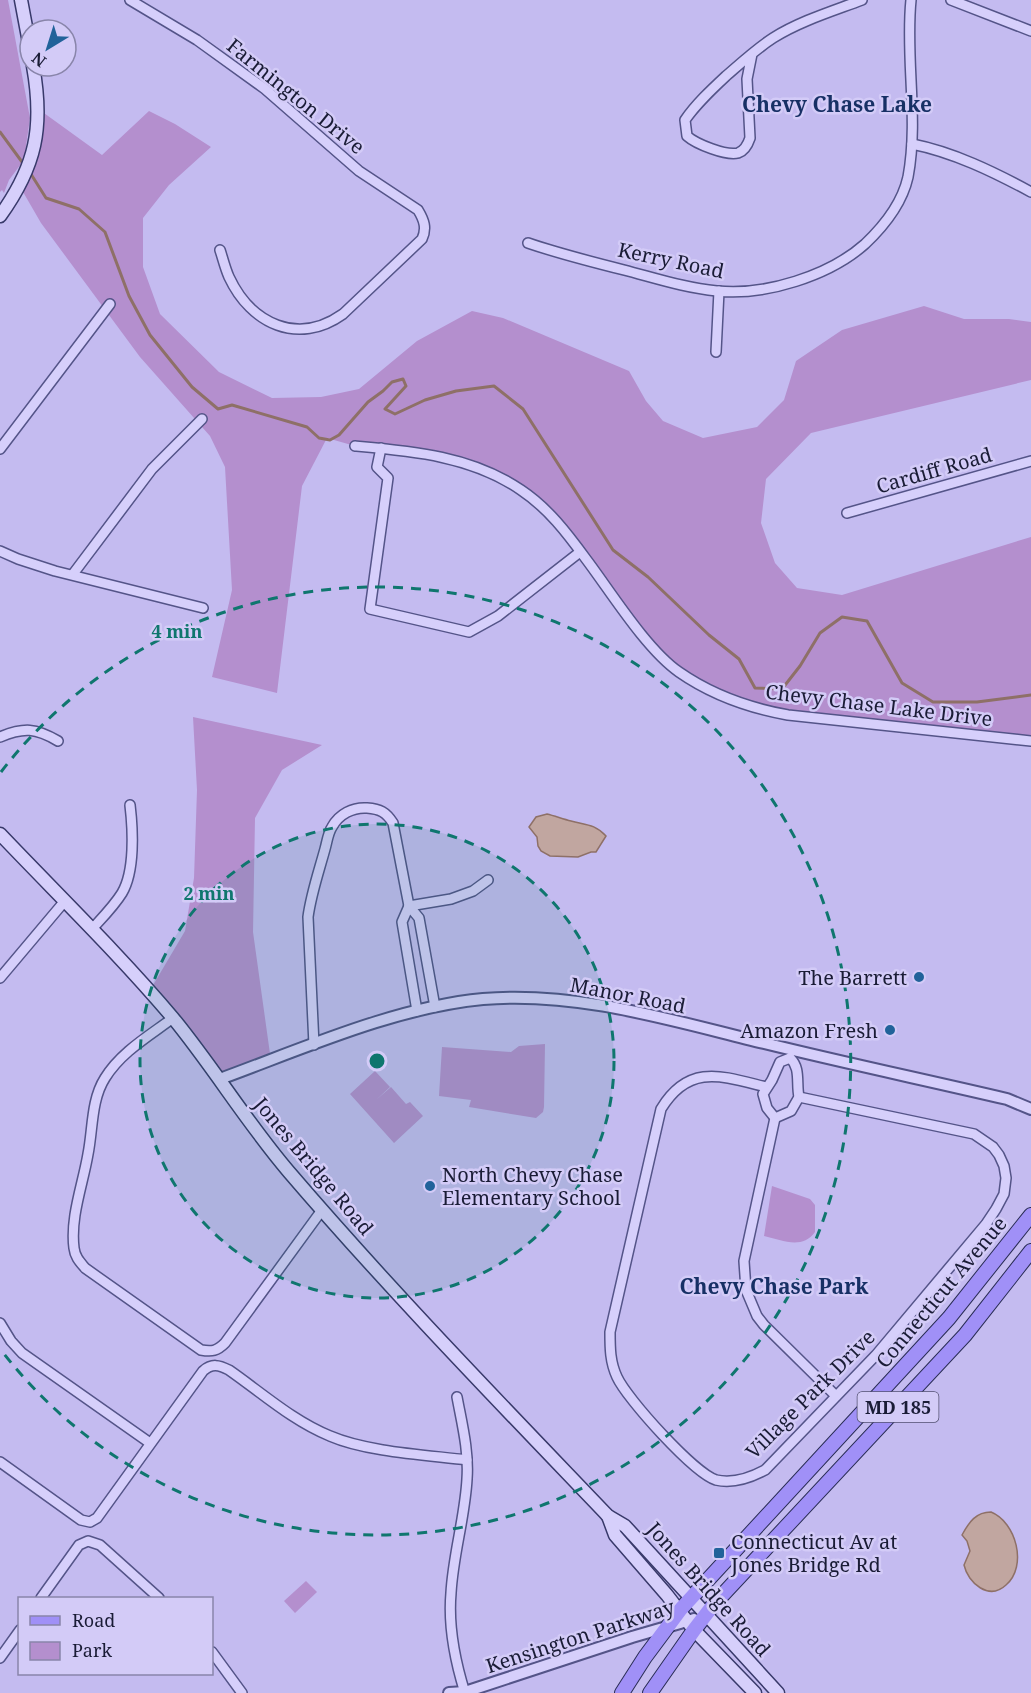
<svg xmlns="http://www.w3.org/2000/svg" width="1031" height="1693" viewBox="0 0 1031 1693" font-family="'Noto Serif',serif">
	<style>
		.green { fill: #b48fce }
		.water { fill: #c1a6a0; stroke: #8e7067; stroke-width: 1.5 }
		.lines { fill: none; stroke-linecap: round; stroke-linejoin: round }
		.stream { stroke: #8e7067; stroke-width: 3 }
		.minor-casing { stroke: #545488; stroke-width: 12 }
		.tertiary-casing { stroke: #545488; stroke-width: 14 }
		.secondary-casing { stroke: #38396a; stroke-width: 15 }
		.primary-casing { stroke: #292c55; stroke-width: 16 }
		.minor { stroke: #d6cffb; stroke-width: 9 }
		.tertiary { stroke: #d6cffb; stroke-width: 10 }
		.secondary { stroke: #d6cffb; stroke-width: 12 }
		.primary { stroke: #a090f7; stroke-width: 14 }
		.ring { fill: none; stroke: #0f766e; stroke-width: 3; stroke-dasharray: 10 8 }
		.poi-dot { fill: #21629a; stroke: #d3cbf7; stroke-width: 2 }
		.labels { text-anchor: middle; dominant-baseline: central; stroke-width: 5; stroke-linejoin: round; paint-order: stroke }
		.shield { fill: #d3cbf7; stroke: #525070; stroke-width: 1.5 }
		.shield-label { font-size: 18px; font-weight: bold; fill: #1a1c36 }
		.street-label { font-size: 20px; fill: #1a1c36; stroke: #d3cbf7 }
		.poi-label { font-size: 20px; fill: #1a1c36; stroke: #d3cbf7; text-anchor: end }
		.neighbourhood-label { font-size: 21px; font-weight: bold; fill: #173065; stroke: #d3cbf7 }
		.centre { fill: #0f766e; stroke: #d3cbf7; stroke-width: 3 }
		.ring-label { font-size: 18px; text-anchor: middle; font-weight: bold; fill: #0f766e; stroke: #d3cbf7; stroke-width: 5; stroke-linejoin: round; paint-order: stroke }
	</style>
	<rect width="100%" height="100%" fill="#c4bbf0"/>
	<g class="green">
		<polygon points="0,0 8,0 30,118 24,160 9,180 4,193 2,190 0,192"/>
		<polygon points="37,108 102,155 149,111 175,124 211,147 169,185 143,218 143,267 160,314 219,372 272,398 321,397 359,389 417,341 472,311 503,318 629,371 646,401 663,421 703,438 757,427 784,400 796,361 842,330 924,306 964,319 1009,319 1031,322 1031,380 811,433 766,479 761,523 775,563 797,588 842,595 1031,537 1031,741 755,708 677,671 648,642 545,509 473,466 355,446 327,438 302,486 277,693 212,677 232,590 225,467 210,436 140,357 41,223 19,185"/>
		<polygon points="193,717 322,745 282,770 255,818 253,932 271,1061 220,1079 149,992 185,931 194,878 197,790"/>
		<polygon points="545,1044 544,1107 543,1112 536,1118 469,1107 471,1100 439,1096 442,1047 511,1052 519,1046"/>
		<polygon points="375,1071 390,1087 376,1100 391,1087 406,1104 410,1102 423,1116 394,1143 350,1094"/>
		<path d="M772 1186 810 1199 815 1205V1232C802 1250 782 1240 764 1236Z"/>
		<polygon points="306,1581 317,1592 295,1613 284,1601"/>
	</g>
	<g class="water">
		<path d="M547 814C555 816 563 819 571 821 586 825 595 824 606 836L596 852H591L578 857 550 856 541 851 538 846 537 837 529 827 536 817Z"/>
		<path d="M991 1512C1016 1522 1028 1566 1006 1585 989 1601 968 1583 964 1565L970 1551 967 1541 962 1535C969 1522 976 1512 991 1512Z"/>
	</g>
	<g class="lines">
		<g class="stream">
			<polyline points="0,132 25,166"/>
			<polyline points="29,171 46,198 79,209 105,232 129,296 150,335 192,387 218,409 232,405 307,427 319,438 330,440 339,435 368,402 383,391 392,382 403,379 406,386 385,409 395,414 425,400 456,391 494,386 523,409 613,550 648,577 709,635 739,659 755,688 782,689 800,666 820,633 842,617 867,621 902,683 933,702 977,702 1031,695"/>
		</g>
		<g class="minor-casing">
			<g id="minor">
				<path d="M130 0 197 40 265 89 359 171 418 210C424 220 427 228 422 239L343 314C298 346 251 324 229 277 225 268 223 259 220 250"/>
				<polyline points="951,0 1031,31"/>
				<path d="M752 54 747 79 750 138C748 144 744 151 738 153 726 156 696 144 687 136L685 120C696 104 711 90 726 76 741 63 756 49 773 38 800 21 833 11 862 0"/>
				<path d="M912 144C953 152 994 172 1031 192"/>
				<path d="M528 243C560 254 592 262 624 270 655 278 685 288 717 291 765 296 829 276 865 244 884 226 902 204 908 177 919 118 905 58 911 0"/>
				<polyline points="716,352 719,291"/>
				<path d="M355 446C412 451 472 456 521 490 548 508 567 533 586 559 611 592 646 649 679 672 712 695 749 708 788 715L1031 741"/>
				<polyline points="381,448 377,467 388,478 370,609 469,632 498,616 580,552"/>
				<polyline points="0,449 110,304"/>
				<polyline points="847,513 1031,461"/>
				<polyline points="0,551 18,559 55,571 203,608"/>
				<polyline points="73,574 152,469 202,419"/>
				<path d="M0 737C24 727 36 728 58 741"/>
				<polyline points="409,906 402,922 417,1011"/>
				<polyline points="409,906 451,899 473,891 488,880"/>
				<path d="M92 929C102 918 114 906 122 893 135 871 133 830 130 805"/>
				<polyline points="0,978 64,902"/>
				<path d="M173 1018C149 1036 121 1052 105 1078 91 1100 93 1129 88 1154 83 1184 70 1217 74 1248 75 1257 80 1262 85 1268L201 1350C212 1352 217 1351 225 1343L322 1210"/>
				<path d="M314 1045 308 917C311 894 319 871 325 849 327 842 328 833 332 827 339 814 353 807 367 808 380 809 386 812 393 823L409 906 419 918 435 1007"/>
				<path d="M766 1087C722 1076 689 1063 661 1109L610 1332C610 1348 610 1362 617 1377 627 1399 694 1473 716 1480 733 1484 750 1478 765 1470L876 1355 986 1224 996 1209 1004 1194 1006 1178 1004 1166 999 1155 993 1147 974 1134 799 1097"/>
				<polyline points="775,1118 744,1261 746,1290 757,1316 764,1325 836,1396"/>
				<path d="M775 1118 791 1111 799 1097C796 1083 801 1068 790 1058"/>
				<polyline points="775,1118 767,1108 763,1094 772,1080 780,1062 790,1058"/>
				<polyline points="0,1323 11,1341 22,1353 150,1443"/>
				<path d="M457 1397C462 1424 469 1451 467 1479 465 1517 453 1555 451 1593 448 1627 455 1661 465 1693"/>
				<path d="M0 1462 81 1520 90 1522 97 1518 203 1371C212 1363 219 1365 229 1370 262 1393 293 1421 330 1436 367 1452 426 1455 467 1460"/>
				<polyline points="41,1598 79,1545 88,1541 100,1545 159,1598"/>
				<polyline points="212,1652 242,1693"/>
				<polyline points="0,1658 20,1630"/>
			</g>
		</g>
		<g class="tertiary-casing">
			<g id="tertiary">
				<path d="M220 1079C302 1049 396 1007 483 999 579 991 673 1021 764 1043 845 1063 926 1080 1007 1099L1031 1109"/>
				<polyline points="449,1693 465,1692 632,1637 694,1619"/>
			</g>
		</g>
		<g class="secondary-casing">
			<g id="secondary">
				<polyline points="21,0 30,48"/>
				<path d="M0 216C36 166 44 127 33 66"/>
				<path d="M0 834C58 895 119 954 173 1018 214 1068 247 1123 289 1172 391 1291 500 1403 608 1516L625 1526 778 1693"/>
				<polyline points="608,1516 615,1535 667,1595 694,1630 755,1693"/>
			</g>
		</g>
		<g class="primary-casing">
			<g id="primary">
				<polyline points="622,1693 645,1657 680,1610 949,1318 1031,1215"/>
				<polyline points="650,1693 694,1630 714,1604 965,1335 1031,1251"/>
			</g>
		</g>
		<use href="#minor" class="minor"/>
		<use href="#tertiary" class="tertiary"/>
		<use href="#secondary" class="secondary"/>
		<use href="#primary" class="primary"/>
	</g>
	<circle cx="377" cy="1061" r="237" fill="#0f766e" fill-opacity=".12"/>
	<g class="ring">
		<circle cx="377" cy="1061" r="237"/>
		<path d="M1 772A474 474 0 1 1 1 1350"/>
	</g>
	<g class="poi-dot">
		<circle cx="919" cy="977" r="6"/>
		<circle cx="890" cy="1030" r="6"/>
		<circle cx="430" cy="1186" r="6"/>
		<rect x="713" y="1547" width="12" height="12" rx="3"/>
	</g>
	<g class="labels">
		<rect class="shield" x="857.5" y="1392" width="81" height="30" rx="4.5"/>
		<g class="shield-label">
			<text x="898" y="1407">MD 185</text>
		</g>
		<g class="street-label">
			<text transform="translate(296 96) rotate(39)">Farmington Drive</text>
			<text transform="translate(671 260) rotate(12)">Kerry Road</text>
			<text transform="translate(934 470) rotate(-16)">Cardiff Road</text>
			<text transform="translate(879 705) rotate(7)">Chevy Chase Lake Drive</text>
			<text transform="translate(628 995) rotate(11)">Manor Road</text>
			<text transform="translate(314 1166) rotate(50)">Jones Bridge Road</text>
			<text transform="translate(941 1292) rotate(-50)">Connecticut Avenue</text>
			<text transform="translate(810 1394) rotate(-45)">Village Park Drive</text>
			<text transform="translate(709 1589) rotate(48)">Jones Bridge Road</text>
			<text transform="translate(580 1636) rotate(-18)">Kensington Parkway</text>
		</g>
		<g class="poi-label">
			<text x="907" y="977">The Barrett</text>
			<text x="878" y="1030">Amazon Fresh</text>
			<text x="442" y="1174" text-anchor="start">North Chevy Chase<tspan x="442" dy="23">Elementary School</tspan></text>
			<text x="731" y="1541" text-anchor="start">Connecticut Av at<tspan x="731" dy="23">Jones Bridge Rd</tspan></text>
		</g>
		<g class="neighbourhood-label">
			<text x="837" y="104">Chevy Chase Lake</text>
			<text x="774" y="1286">Chevy Chase Park</text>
		</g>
	</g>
	<circle cx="377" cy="1061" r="9" class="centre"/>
	<g class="ring-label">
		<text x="177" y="638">4 min</text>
		<text x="209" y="900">2 min</text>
	</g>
	<rect x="18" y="1597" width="195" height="78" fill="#d3cbf7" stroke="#8985aa" stroke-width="1.5"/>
	<rect x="30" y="1616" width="30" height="9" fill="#a090f7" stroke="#8985aa" stroke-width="1.5"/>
	<text x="72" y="1627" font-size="18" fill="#1a1c36">Road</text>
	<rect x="30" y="1642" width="30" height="18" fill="#b48fce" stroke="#8985aa" stroke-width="1.5"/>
	<text x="72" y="1657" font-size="18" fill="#1a1c36">Park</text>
	<g transform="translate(48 48) rotate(218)"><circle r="28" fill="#d3cbf7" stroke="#8985aa" stroke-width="1.5"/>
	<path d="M0-4.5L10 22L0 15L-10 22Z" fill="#21629a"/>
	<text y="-9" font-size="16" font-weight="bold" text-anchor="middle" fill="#1a1c36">N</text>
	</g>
</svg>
